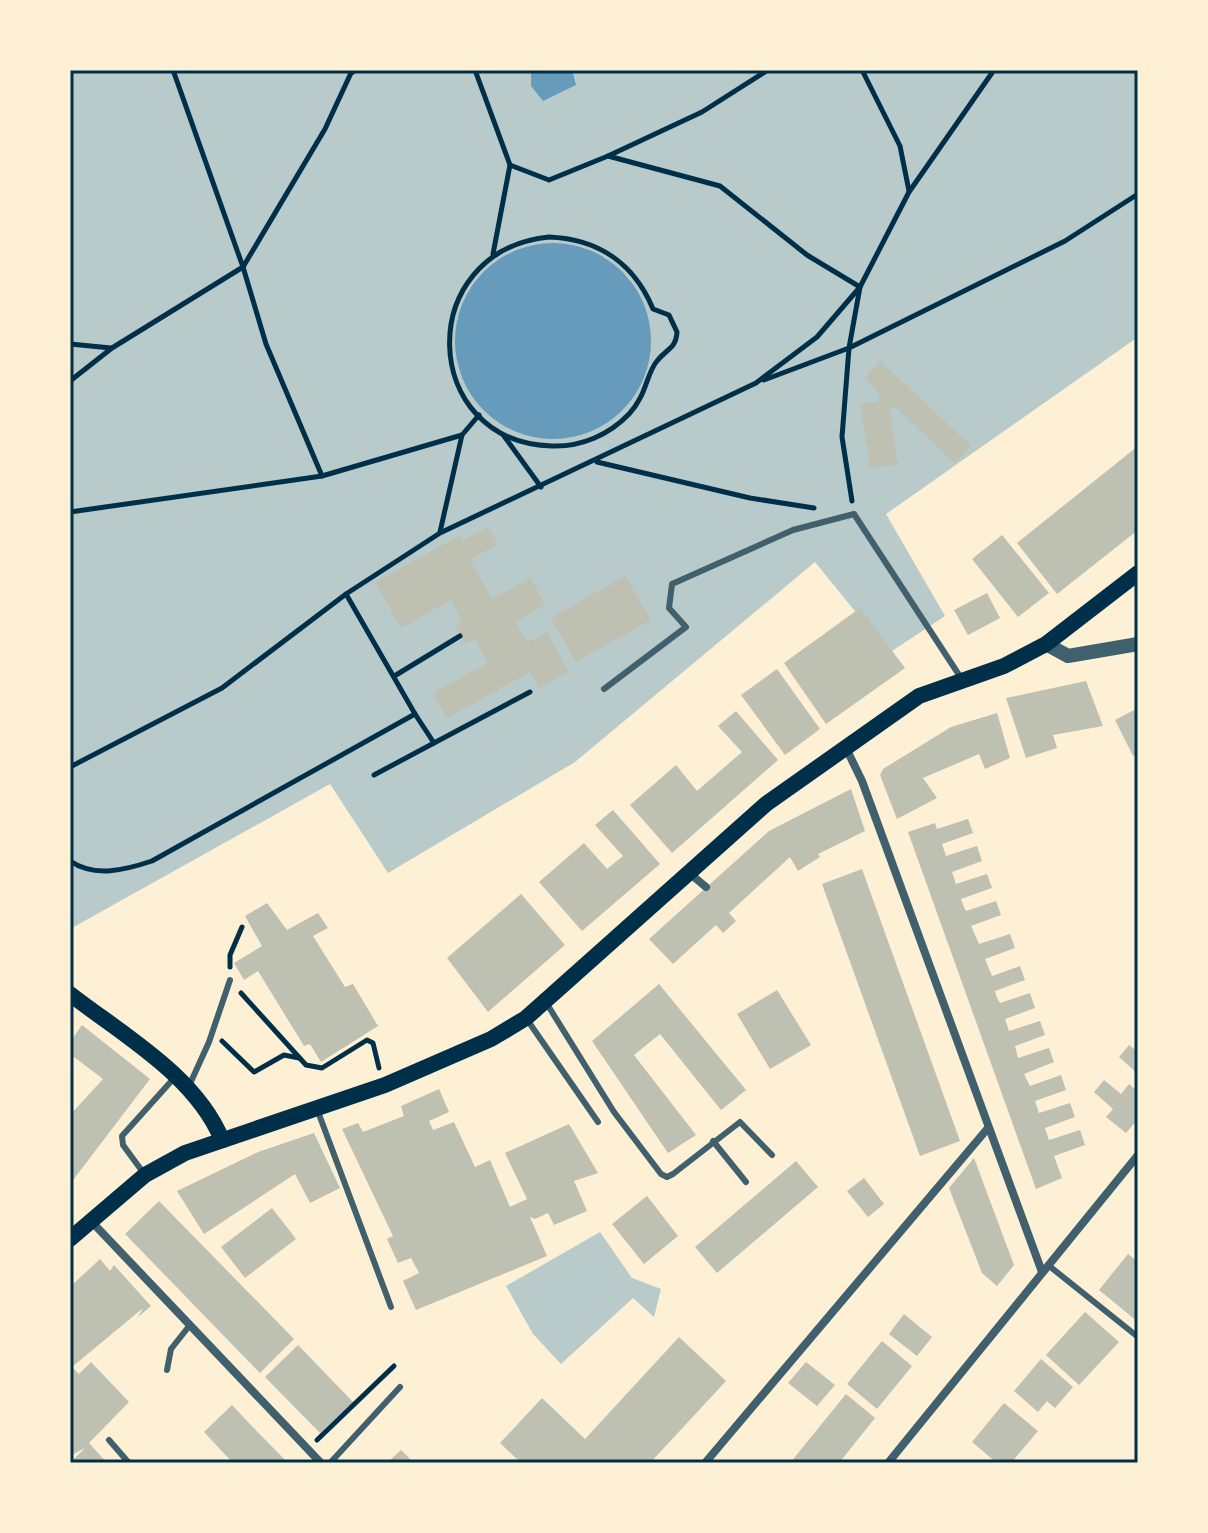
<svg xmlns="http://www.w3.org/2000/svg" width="1208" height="1533" viewBox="0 0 1208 1533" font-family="'Nunito Sans',sans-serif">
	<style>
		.green { fill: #b9caca; fill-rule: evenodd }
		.water { fill: #669bbc }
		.building { fill: #bec0b2 }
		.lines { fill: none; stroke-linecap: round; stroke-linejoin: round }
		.path { stroke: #003049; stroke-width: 5 }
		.service { stroke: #3f606c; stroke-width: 6 }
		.minor { stroke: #3f606c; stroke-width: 8 }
		.tertiary { stroke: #3f606c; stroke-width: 14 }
		.secondary { stroke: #003049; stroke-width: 16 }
		.neatline { fill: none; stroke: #003049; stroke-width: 3 }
	</style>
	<rect width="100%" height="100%" fill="#fdf0d5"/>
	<g class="green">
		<path d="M70 70H1138V337L886 514 945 616 889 653 815 562 575 762 388 873 330 784 70 929ZM605 257 631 280 457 320 470 288Z"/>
		<polygon points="600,1232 632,1278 661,1289 654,1317 633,1298 561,1364 533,1334 506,1286"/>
	</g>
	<g class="water">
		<polygon points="531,70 572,70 576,85 543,101 531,86"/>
		<circle cx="553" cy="341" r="98"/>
	</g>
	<g class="building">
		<polygon points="880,361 971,446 955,463 894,406 890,411 898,464 870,468 860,404 879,401 879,392 864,378"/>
		<polygon points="1138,446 1138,530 1057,594 1017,543"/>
		<polygon points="488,527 498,544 470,560 492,599 531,578 545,605 516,622 527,643 547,632 569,672 539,688 530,672 447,718 433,693 488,663 475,639 465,644 455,626 462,622 451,600 401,628 375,582 459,536 462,541"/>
		<polygon points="1002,535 1049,593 1018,617 972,559"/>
		<polygon points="625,576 651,620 576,662 551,618"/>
		<polygon points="987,593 1000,618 968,635 954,610"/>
		<polygon points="860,608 905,668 826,724 784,663"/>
		<polygon points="777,669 820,729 785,755 741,695"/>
		<polygon points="1086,681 1103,726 1053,735 1057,748 1026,758 1006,698"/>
		<polygon points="1138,708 1138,754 1133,756 1115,720"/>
		<polygon points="736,711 778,760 672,853 630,805 676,765 697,791 742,752 718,726"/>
		<polygon points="997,713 1010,758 985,769 979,754 923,778 937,798 897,819 880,775 883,769 951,727"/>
		<polygon points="851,789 865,831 818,854 820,857 798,871 790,857 729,913 736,921 723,933 716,925 673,964 649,939 769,831"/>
		<polygon points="613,810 660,864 582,931 539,882 584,843 607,869 623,856 595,825"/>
		<polygon points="968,819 973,833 942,844 946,856 977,846 982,861 952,872 956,884 987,874 992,888 961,899 963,905 966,911 996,901 1001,915 971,926 979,944 1010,934 1015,948 985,959 992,976 1020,966 1025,980 995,991 997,998 1000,1003 1030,993 1035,1008 1005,1019 1009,1031 1040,1021 1045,1035 1015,1046 1018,1058 1049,1048 1054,1062 1024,1074 1030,1086 1061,1075 1066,1090 1035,1101 1039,1113 1070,1103 1075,1117 1045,1128 1049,1140 1080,1130 1085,1145 1054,1156 1062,1178 1036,1189 908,832 935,823 937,829"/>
		<polygon points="862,869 960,1141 920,1156 822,884"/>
		<polygon points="521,894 565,945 488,1012 447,958"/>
		<polygon points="267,903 287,930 318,913 328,928 313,936 345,987 353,984 378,1026 321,1062 310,1044 304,1046 258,971 244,980 234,963 262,946 245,916"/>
		<polygon points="659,984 746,1090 721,1110 660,1034 634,1055 696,1135 668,1153 592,1041"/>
		<polygon points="777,990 811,1045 770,1069 737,1014"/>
		<polygon points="82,1025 150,1079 70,1184 70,1115 103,1079 70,1054 70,1042"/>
		<polygon points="1129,1045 1138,1052 1138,1074 1119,1057"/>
		<polygon points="1104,1080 1121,1094 1129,1084 1138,1092 1138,1119 1126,1133 1106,1117 1113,1109 1094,1092"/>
		<polygon points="439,1089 449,1112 429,1121 433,1130 454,1122 475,1167 490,1160 510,1207 527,1199 505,1153 569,1124 598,1173 574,1181 587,1211 554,1225 548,1213 535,1219 530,1217 547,1256 416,1310 403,1281 419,1273 411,1258 398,1263 387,1239 393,1236 342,1129 358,1123 363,1132 404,1116 401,1106"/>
		<polygon points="314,1133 340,1188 310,1203 295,1174 204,1234 177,1191 258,1152"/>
		<polygon points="974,1158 1014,1265 997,1286 982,1273 949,1188"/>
		<polygon points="796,1161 818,1187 717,1273 695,1247"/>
		<polygon points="864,1178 884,1204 868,1217 847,1191"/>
		<polygon points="647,1196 678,1236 644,1264 612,1224"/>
		<polygon points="159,1201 294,1339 260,1373 125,1234"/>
		<polygon points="272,1208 296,1239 245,1278 221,1247"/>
		<polygon points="1128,1254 1138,1262 1138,1322 1099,1290"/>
		<polygon points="100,1259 110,1271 114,1265 151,1306 138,1317 143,1308 72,1367 79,1374 91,1362 129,1402 89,1443 107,1463 70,1463 85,1448 70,1456 70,1287"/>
		<polygon points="1085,1312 1119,1342 1079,1385 1046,1355"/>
		<polygon points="904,1314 932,1337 917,1356 889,1334"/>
		<polygon points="679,1337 726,1381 650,1463 521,1463 500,1443 542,1398 585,1439"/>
		<polygon points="882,1341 912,1366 877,1409 847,1384"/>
		<polygon points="298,1345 353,1402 320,1433 265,1377"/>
		<polygon points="1041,1359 1073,1387 1055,1408 1047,1401 1038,1412 1014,1391"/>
		<polygon points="806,1362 835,1385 817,1406 788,1383"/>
		<polygon points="846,1394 875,1418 839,1463 790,1463"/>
		<polygon points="1004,1403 1038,1431 1011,1463 997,1463 972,1442"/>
		<polygon points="232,1405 246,1420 288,1463 232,1462 204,1432"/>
		<polygon points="401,1450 414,1463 387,1463"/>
	</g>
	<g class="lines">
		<g class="path">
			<polyline points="173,70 243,267 266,344 322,476"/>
			<polyline points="475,70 510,165 549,180 608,156 720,186 807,255 860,287 849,348 842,437 852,501"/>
			<polyline points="862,70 900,146 909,191"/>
			<polyline points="608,156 702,112 768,70"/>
			<path d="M549 237C598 239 634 263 653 309L669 315 677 332C676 349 666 349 657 361 646 374 647 395 629 414 609 435 581 447 552 446 419 443 413 251 549 237Z"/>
			<polyline points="493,254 510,165"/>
			<polyline points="70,344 111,348"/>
			<polyline points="764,380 849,348 1065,241 1138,194"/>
			<polyline points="70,381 112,348 243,267 325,129 351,73 356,70"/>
			<polyline points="504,436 541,487"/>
			<polyline points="597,462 750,498 814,508"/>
			<polyline points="70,512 322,476 462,435"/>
			<polyline points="440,532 462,435 479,415"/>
			<polyline points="396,675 460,636"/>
			<polyline points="415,714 434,743 530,692"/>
			<polyline points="70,767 222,688 346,594 440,533 756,383 817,337 860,287 909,192 994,70"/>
			<polyline points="374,775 434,743"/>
			<path d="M70 861C95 878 125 870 152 861L415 714 346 594"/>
			<polyline points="230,967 230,955 242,927"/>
			<polyline points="241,993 306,1065 322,1068 367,1040 373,1043 379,1068"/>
			<polyline points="222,1041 254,1072 284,1055 299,1058"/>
			<polyline points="317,1440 394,1366"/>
		</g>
		<g class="service">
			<polyline points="604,689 686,627 669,608 672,584 793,530 854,514 961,678"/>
			<polyline points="547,1004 614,1112 661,1174 667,1177 673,1174 740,1122 772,1155"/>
			<polyline points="528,1021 598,1122"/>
			<polyline points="189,1086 209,1042 230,980"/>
			<polyline points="317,1109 391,1307"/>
			<polyline points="713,1141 746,1182"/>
			<polyline points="145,1175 123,1145 122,1136 175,1077"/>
			<polyline points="1048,1265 1138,1337"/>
			<polyline points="167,1370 171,1349 190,1325"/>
			<polyline points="109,1440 129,1463"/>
			<polyline points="330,1463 400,1387"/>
		</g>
		<g class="minor">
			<polyline points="846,748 862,781 1042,1272"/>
			<polyline points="688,872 706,887"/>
			<polyline points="91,1221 321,1463"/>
			<polyline points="705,1463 988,1128"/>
			<polyline points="888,1463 1138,1155"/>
		</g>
		<polyline class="tertiary" points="1046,644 1068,656 1138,644"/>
		<g class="secondary">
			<path d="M70 994C123 1035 196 1076 222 1140"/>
			<polyline points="70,1239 145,1175 185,1153 385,1085 491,1039 526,1018 766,804 919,696 1004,666 1046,644 1138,573"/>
		</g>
	</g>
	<rect width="1208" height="1533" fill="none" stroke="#fdf0d5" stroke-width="144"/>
	<rect x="72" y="72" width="1064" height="1389" class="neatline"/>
</svg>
